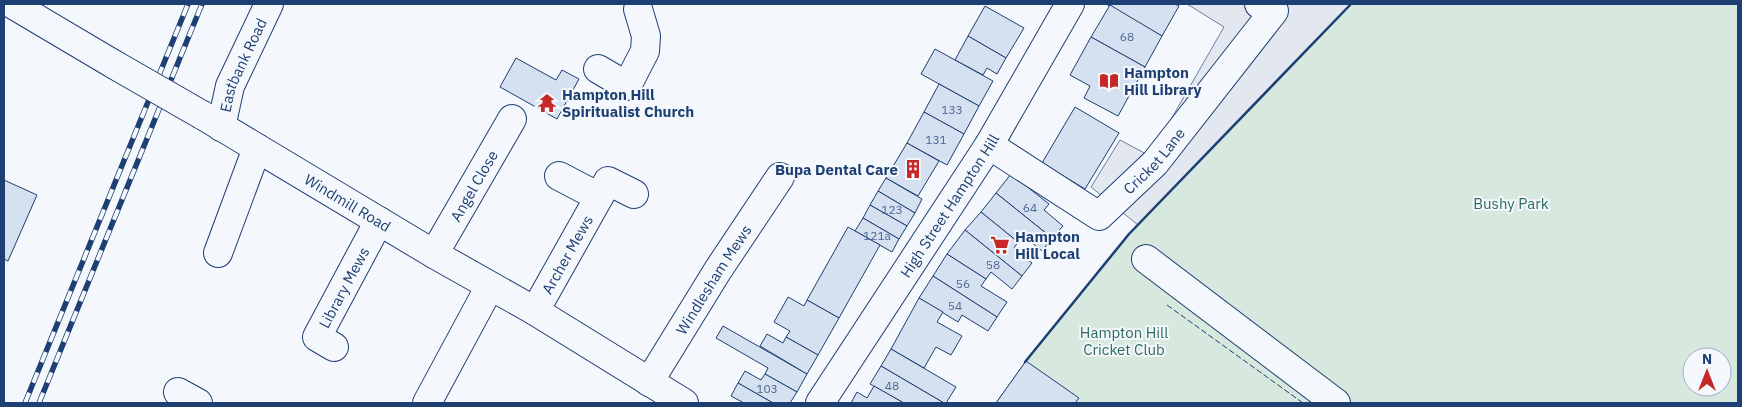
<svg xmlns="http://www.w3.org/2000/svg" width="1742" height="407" viewBox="0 0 1742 407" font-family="'IBM Plex Sans',sans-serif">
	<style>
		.green { fill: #d7e8df; stroke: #687fa3; fill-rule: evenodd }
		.parking { fill: #e3e8f0; stroke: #687fa3 }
		.building { fill: #d5e0f0; stroke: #1d3f73 }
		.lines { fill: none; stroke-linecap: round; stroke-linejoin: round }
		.minor-casing { stroke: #1d3f73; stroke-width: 30 }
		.major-casing { stroke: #1d3f73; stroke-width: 30 }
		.minor { stroke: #f4f7fb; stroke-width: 28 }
		.major { stroke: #f4f7fb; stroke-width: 28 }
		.rail-casing { stroke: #1d3f73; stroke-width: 5.5 }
		.rail { stroke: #f4f7fb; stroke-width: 4; stroke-dasharray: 11; stroke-linecap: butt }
		.minor-bridge-casing { stroke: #1d3f73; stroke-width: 30; stroke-linecap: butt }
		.minor-bridge { stroke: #f4f7fb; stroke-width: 28 }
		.fence { stroke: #1d3f73; stroke-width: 1; stroke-dasharray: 6 2.5; stroke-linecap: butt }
		.wall { stroke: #1d3f73; stroke-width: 2.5 }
		.labels { text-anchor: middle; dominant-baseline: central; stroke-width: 4; stroke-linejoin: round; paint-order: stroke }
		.number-label { font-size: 12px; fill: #4b6792 }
		.street-label { font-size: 15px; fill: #1d3f73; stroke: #f4f7fb }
		.poi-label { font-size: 15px; font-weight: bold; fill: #1d3f73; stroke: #f4f7fb; text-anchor: start }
		.park-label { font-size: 15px; fill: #2c6c60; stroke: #f4f7fb }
	</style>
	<rect width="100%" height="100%" fill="#f4f7fb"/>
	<path class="green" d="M1351 4H1738V403H996L1026 361 1129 234ZM1692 357H1722V387H1692Z"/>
	<polygon class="parking" points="1187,4 1351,4 1138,225 1091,187 1120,140 1150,156 1224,27"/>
	<g class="building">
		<polygon points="1106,4 1175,4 1179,6 1162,36"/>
		<polygon points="1110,5 1162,36 1145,67 1091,37"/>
		<polygon points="985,6 1024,28 1006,58 968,36"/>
		<polygon points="968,36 1006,58 997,74 987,68 983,75 955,60"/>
		<polygon points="1091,37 1145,67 1118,116 1084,98 1090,86 1070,75"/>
		<polygon points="935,49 993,81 979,106 921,74"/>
		<polygon points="516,58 556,80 562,70 579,79 557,119 500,87"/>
		<polygon points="939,84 979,106 964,134 924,112"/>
		<polygon points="1075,107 1119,133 1085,189 1042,163"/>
		<polygon points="924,112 964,134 947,165 907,143"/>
		<polygon points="907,143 939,161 918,196 886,178"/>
		<polygon points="1011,174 1049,204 1044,210 1063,226 1052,238 996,193"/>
		<polygon points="886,178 922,199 915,213 878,191"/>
		<polygon points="4,180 37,195 8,261 4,259"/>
		<polygon points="878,191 915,213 907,226 870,205"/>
		<polygon points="996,193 1052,238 1042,251 1024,236 1018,242 981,212"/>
		<polygon points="870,205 907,226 899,239 863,218"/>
		<polygon points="981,212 1018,242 1014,248 1032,263 1022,276 965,230"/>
		<polygon points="863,218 899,239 892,252 855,231"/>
		<polygon points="848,227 880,245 839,318 807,300"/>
		<polygon points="965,230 1022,276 1012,289 991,272 986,279 947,254"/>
		<polygon points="947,254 986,279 981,286 1007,302 997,317 933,276"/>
		<polygon points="933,276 997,317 988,331 962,315 958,322 919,298"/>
		<polygon points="788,297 804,306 807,300 839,318 818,355 786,337 790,331 774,322"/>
		<polygon points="919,298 943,312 937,322 962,336 951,355 936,347 924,368 891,349"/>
		<polygon points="723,326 807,374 797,392 765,374 768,368 716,338"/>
		<polygon points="767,334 783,343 786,337 818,355 807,374 760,346"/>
		<polygon points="891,349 956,387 946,403 944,403 881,366"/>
		<polygon points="1026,361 1079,398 1075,403 996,403"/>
		<polygon points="881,366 944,403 904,403 870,384"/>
		<polygon points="745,371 761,380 765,374 797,392 790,403 773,403 738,383"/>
		<polygon points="738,383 773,403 744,403 731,396"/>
		<polygon points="874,386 902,402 901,403 851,403 857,392 867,398"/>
	</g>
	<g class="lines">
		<g class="minor-casing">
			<g id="minor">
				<polyline points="12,4 115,65"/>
				<polyline points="598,69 627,86 645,51 646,36 638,9"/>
				<path id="s1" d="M202 115 434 254 535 311 684 403"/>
				<path id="s2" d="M221 127 230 86 269 4"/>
				<path id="s3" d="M989 145 1099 216 1155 163 1274 11 1259 4"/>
				<polyline points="559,176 599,197 608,181 634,194"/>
				<polyline points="218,253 257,148"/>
				<path id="s4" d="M434 254 512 119"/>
				<polyline points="1146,259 1336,403"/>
				<path id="s5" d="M535 311 599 197"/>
				<path id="s6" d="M334 347 317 337 379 221"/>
				<path id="s7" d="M649 382 718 270 780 177"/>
				<polyline points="178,392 198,403"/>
				<polyline points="427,403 490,286"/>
			</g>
		</g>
		<g class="major-casing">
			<g id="major">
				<path id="s8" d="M820 403 989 145 1070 4"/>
			</g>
		</g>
		<use href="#minor" class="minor"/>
		<use href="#major" class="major"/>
		<g class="rail-casing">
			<g id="rail">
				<polyline points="25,403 188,4"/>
				<polyline points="39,403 202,4"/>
			</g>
		</g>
		<use href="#rail" class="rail"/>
		<g class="minor-bridge-casing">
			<polyline id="minor-bridge" points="115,65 202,115"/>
		</g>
		<use href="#minor-bridge" class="minor-bridge"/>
		<polyline class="fence" points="1167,305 1303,403"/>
		<polyline class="wall" points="1025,362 1129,234 1351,4"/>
	</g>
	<defs>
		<g id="library-bare" transform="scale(1.5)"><path d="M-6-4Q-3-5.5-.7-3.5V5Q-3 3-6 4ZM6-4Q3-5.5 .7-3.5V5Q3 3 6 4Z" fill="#c62828" stroke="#f4f7fb" stroke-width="2.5" paint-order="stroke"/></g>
		<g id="temple-bare" transform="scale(1.5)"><path d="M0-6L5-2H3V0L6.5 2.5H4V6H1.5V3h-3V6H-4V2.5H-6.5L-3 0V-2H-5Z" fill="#c62828" stroke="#f4f7fb" stroke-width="2.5" paint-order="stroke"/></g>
		<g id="building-bare" transform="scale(1.5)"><path d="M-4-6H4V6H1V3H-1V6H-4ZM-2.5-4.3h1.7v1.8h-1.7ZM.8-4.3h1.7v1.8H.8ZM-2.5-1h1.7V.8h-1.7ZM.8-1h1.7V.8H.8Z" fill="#c62828" stroke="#f4f7fb" stroke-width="2.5" paint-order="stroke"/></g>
		<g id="supermarket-bare" transform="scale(1.5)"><path d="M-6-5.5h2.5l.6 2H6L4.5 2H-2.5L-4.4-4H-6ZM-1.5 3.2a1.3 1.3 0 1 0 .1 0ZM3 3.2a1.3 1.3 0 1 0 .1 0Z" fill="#c62828" stroke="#f4f7fb" stroke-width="2.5" paint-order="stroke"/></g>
	</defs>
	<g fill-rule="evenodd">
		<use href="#library-bare" x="1109" y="81"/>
		<use href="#temple-bare" x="547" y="103"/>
		<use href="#building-bare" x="913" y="169"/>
		<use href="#supermarket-bare" x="1000" y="245"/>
	</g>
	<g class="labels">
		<g class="number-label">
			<text x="1127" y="36">68</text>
			<text x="952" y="109">133</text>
			<text x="936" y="139">131</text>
			<text x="1030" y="207">64</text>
			<text x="892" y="209">123</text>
			<text x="877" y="235">121a</text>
			<text x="993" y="264">58</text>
			<text x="963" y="283">56</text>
			<text x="955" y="305">54</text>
			<text x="892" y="385">48</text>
			<text x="767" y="388">103</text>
		</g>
		<g class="street-label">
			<text stroke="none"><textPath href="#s2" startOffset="66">Eastbank Road</textPath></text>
			<text stroke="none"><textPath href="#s3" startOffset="209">Cricket Lane</textPath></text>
			<text stroke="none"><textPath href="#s4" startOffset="79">Angel Close</textPath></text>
			<text stroke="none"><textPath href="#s1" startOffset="170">Windmill Road</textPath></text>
			<text stroke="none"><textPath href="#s8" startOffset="236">High Street Hampton Hill</textPath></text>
			<text stroke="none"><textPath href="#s5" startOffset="65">Archer Mews</textPath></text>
			<text stroke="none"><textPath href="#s7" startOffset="121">Windlesham Mews</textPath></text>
			<text stroke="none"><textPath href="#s6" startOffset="76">Library Mews</textPath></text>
		</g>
		<g class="poi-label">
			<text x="1124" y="72">Hampton<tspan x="1124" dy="17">Hill Library</tspan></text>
			<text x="562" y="94">Hampton Hill<tspan x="562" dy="17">Spiritualist Church</tspan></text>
			<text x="898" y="169" text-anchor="end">Bupa Dental Care</text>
			<text x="1015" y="236">Hampton<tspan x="1015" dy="17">Hill Local</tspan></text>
		</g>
		<g class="park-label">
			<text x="1511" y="203">Bushy Park</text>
			<text x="1124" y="332">Hampton Hill<tspan x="1124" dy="17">Cricket Club</tspan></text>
		</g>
	</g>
	<rect width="1742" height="407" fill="none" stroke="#1d3f73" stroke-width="10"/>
	<g transform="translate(1707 372)"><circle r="24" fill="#f4f7fb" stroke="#9eadc5"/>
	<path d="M0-4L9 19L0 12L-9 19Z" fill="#c62828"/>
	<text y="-8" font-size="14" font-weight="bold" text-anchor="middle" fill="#1d3f73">N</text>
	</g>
</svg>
